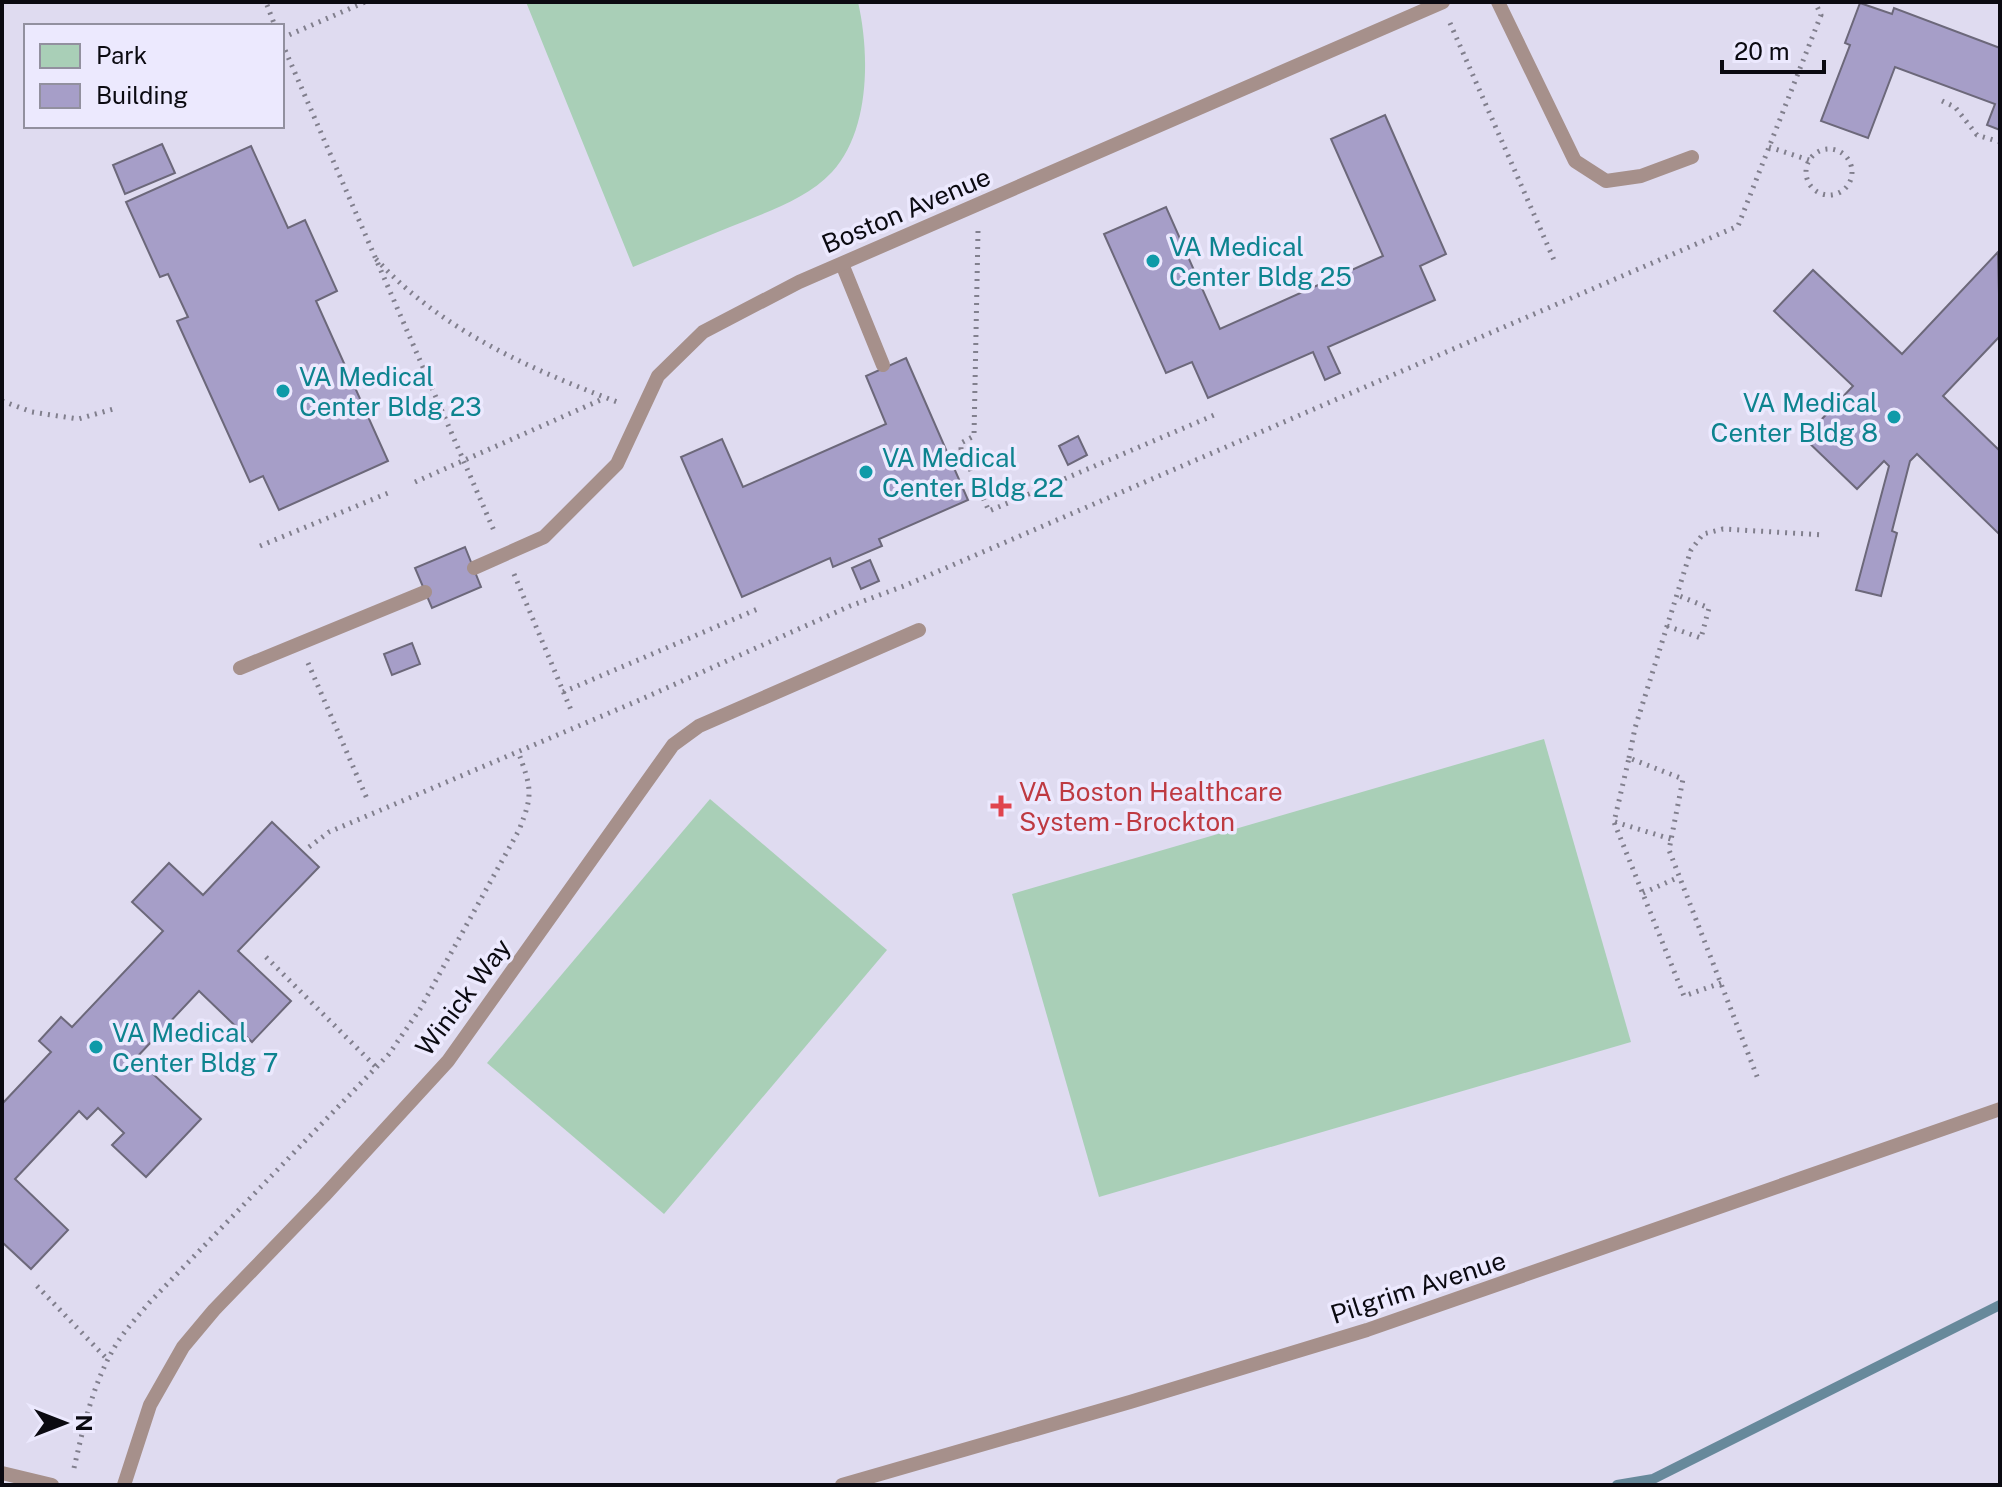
<svg xmlns="http://www.w3.org/2000/svg" width="2002" height="1487" viewBox="0 0 2002 1487" font-family="'Public Sans',sans-serif">
	<style>
		.green { fill: #a9cfb7 }
		.lines { fill: none; stroke-linecap: round; stroke-linejoin: round }
		.stream { stroke: #67899b; stroke-width: 10 }
		.building { fill: #a69ec8; stroke: #6c687a; stroke-width: 2 }
		.path { stroke: #817f8d; stroke-width: 5; stroke-dasharray: 2 6; stroke-linecap: butt }
		.service { stroke: #a6908b; stroke-width: 14 }
		.culture-dot { fill: #0f9aa8; stroke: #ece9fe; stroke-width: 3 }
		.health-dot { fill: #e0444e; stroke: #ece9fe; stroke-width: 3 }
		.labels { text-anchor: middle; dominant-baseline: central; stroke-width: 7; stroke-linejoin: round; paint-order: stroke }
		.street-label { font-size: 26px; fill: #0b0a11; stroke: #ece9fe }
		.culture-label { font-size: 26px; fill: #0d838f; stroke: #ece9fe; text-anchor: start }
		.health-label { font-size: 26px; fill: #be3a42; stroke: #ece9fe; text-anchor: start }
	</style>
	<rect width="100%" height="100%" fill="#dfdbf0"/>
	<g class="green">
		<path d="M526 2H858C870 54 870 131 832 172 806 200 764 213 730 227 697 240 665 254 633 267Z"/>
		<polygon points="1544,739 1631,1042 1099,1197 1012,894"/>
		<polygon points="710,799 887,950 664,1214 487,1063"/>
	</g>
	<g class="lines">
		<polyline class="stream" points="1617,1485 1653,1479 2000,1305"/>
	</g>
	<g class="building">
		<polygon points="1860,3 1892,14 1894,8 2000,48 2000,130 1987,125 1995,104 1895,67 1868,138 1821,121 1850,45 1845,43"/>
		<polygon points="1385,115 1446,254 1420,266 1435,300 1328,347 1340,373 1325,380 1313,352 1208,398 1192,362 1166,373 1104,234 1166,207 1220,329 1383,256 1331,139"/>
		<polygon points="162,144 175,173 125,194 113,165"/>
		<polygon points="251,146 288,228 305,220 337,291 316,301 388,461 279,510 263,476 250,482 177,321 188,317 168,274 160,277 126,202"/>
		<polygon points="1998,252 2000,336 1943,396 2000,451 2000,535 1917,454 1910,461 1892,531 1897,533 1881,596 1856,590 1889,466 1884,461 1857,489 1804,438 1853,386 1774,311 1813,270 1902,354"/>
		<polygon points="906,358 968,500 879,539 882,546 833,567 830,558 742,597 681,457 722,439 743,487 886,424 866,376"/>
		<polygon points="1078,436 1087,455 1068,465 1059,446"/>
		<polygon points="465,547 481,587 432,608 415,568"/>
		<polygon points="870,560 879,581 861,589 852,568"/>
		<polygon points="412,643 420,664 392,675 384,654"/>
		<polygon points="272,822 319,867 238,951 291,1001 252,1042 199,991 136,1058 201,1119 146,1177 112,1145 124,1133 98,1108 87,1119 79,1111 15,1179 68,1230 31,1269 2,1242 2,1104 51,1052 39,1041 61,1017 72,1027 163,931 132,902 169,863 203,895"/>
	</g>
	<g class="lines">
		<g class="path">
			<polyline points="267,5 275,26"/>
			<polyline points="1450,23 1554,260"/>
			<polyline points="282,38 365,2"/>
			<polyline points="282,43 495,533"/>
			<polyline points="1942,101 1955,107 1977,135 2000,142"/>
			<polyline points="1769,147 1809,160"/>
			<circle cx="1829" cy="172" r="23"/>
			<polyline points="978,231 974,436 961,443 961,449 989,511 1219,413"/>
			<path d="M376 259C442 331 530 369 620 403"/>
			<polyline points="2,401 32,412 78,419 117,408"/>
			<polyline points="415,482 605,398"/>
			<polyline points="260,546 388,493"/>
			<polyline points="514,574 571,710"/>
			<polyline points="1667,626 1701,638 1709,608 1677,595"/>
			<polyline points="308,663 368,801"/>
			<polyline points="563,692 760,608"/>
			<polyline points="1629,758 1635,728 1691,550 1703,534 1723,529 1825,535"/>
			<polyline points="1615,822 1671,839"/>
			<polyline points="309,847 329,832 635,702 850,606 904,586 1738,226 1821,15 1815,2"/>
			<polyline points="1643,893 1679,877"/>
			<polyline points="266,957 376,1067"/>
			<polyline points="1721,983 1684,996 1614,822 1629,758 1683,779 1669,850 1758,1079"/>
			<polyline points="37,1286 108,1360"/>
			<path d="M74 1468C84 1425 93 1382 117 1343 126 1329 138 1316 149 1303L389 1054 420 1009 519 830C534 793 531 788 518 751"/>
		</g>
		<g class="service">
			<polyline points="1498,2 1575,161 1606,181 1641,176 1692,157"/>
			<polyline points="842,264 883,365"/>
			<polyline points="474,568 544,537 617,464 658,376 703,332 799,282 1443,2"/>
			<polyline points="240,668 425,592"/>
			<polyline points="2,1473 52,1485"/>
			<polyline points="124,1485 150,1405 183,1347 214,1310 324,1196 448,1061 673,745 699,726 919,630"/>
			<polyline points="842,1485 1130,1402 1367,1330 2000,1109"/>
		</g>
	</g>
	<g class="culture-dot">
		<circle cx="1153" cy="261" r="8"/>
		<circle cx="283" cy="391" r="8"/>
		<circle cx="1894" cy="417" r="8"/>
		<circle cx="866" cy="472" r="8"/>
		<circle cx="96" cy="1047" r="8"/>
	</g>
	<path class="health-dot" d="M997 794h8v8h8v8h-8v8h-8v-8h-8v-8h8z"/>
	<g class="labels">
		<g class="street-label">
			<text transform="translate(906 210) rotate(-23)">Boston Avenue</text>
			<text transform="translate(463 997) rotate(-53)">Winick Way</text>
			<text transform="translate(1418 1287) rotate(-18)">Pilgrim Avenue</text>
		</g>
		<g class="culture-label">
			<text x="1169" y="246">VA Medical<tspan x="1169" dy="30">Center Bldg 25</tspan></text>
			<text x="299" y="376">VA Medical<tspan x="299" dy="30">Center Bldg 23</tspan></text>
			<text x="1878" y="402" text-anchor="end">VA Medical<tspan x="1878" dy="30">Center Bldg 8</tspan></text>
			<text x="882" y="457">VA Medical<tspan x="882" dy="30">Center Bldg 22</tspan></text>
			<text x="112" y="1032">VA Medical<tspan x="112" dy="30">Center Bldg 7</tspan></text>
		</g>
		<g class="health-label">
			<text x="1019" y="791">VA Boston Healthcare<tspan x="1019" dy="30">System - Brockton</tspan></text>
		</g>
	</g>
	<rect width="2002" height="1487" fill="none" stroke="#0b0a11" stroke-width="8"/>
	<rect x="24" y="24" width="260" height="104" fill="#ece9fe" stroke="#92909f" stroke-width="2"/>
	<rect x="40" y="44" width="40" height="24" fill="#a9cfb7" stroke="#92909f" stroke-width="2"/>
	<text x="96" y="64" font-size="24" fill="#0b0a11">Park</text>
	<rect x="40" y="84" width="40" height="24" fill="#a69ec8" stroke="#92909f" stroke-width="2"/>
	<text x="96" y="104" font-size="24" fill="#0b0a11">Building</text>
	<g transform="translate(64 1423) rotate(90)" stroke="#ece9fe" stroke-width="6" paint-order="stroke">
	<path d="M0-6L14 30L0 20L-14 30Z" fill="#0b0a11"/>
	<text y="-12" font-size="22" font-weight="bold" text-anchor="middle" fill="#0b0a11">N</text>
	</g>
	<path d="M1722 60v12h102v-12" fill="none" stroke="#0b0a11" stroke-width="4"/>
	<text x="1734" y="60" font-size="24" fill="#0b0a11" stroke="#ece9fe" stroke-width="6" paint-order="stroke">20 m</text>
</svg>
